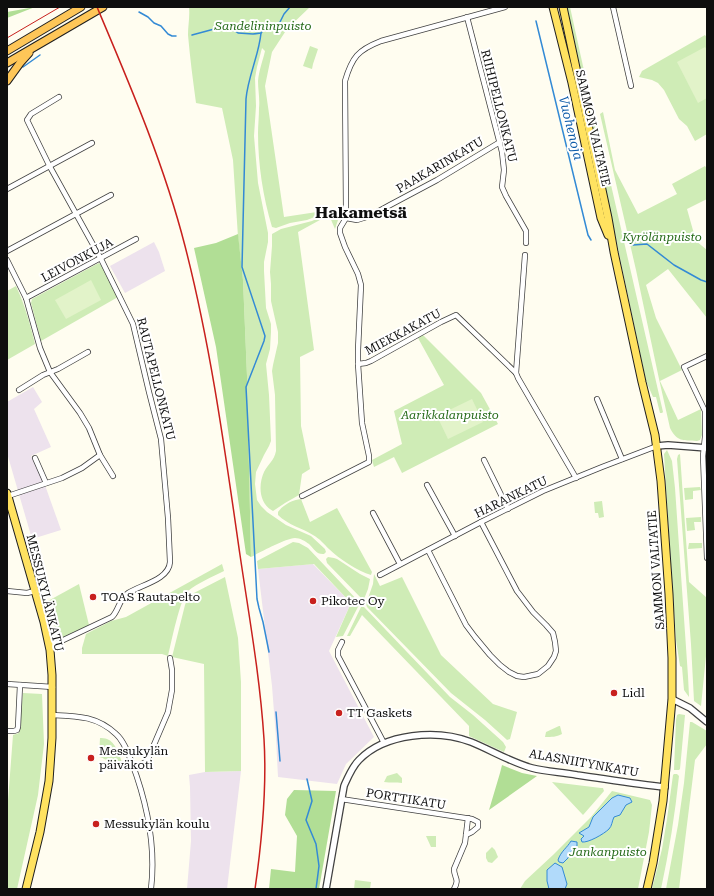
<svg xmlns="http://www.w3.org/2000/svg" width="714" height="896" viewBox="0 0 714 896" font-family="'Roboto Serif',serif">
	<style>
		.industrial { fill: #ede2ed }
		.green { fill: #cfecb6 }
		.forest { fill: #b1de95 }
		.pitch { fill: #e2f3c9 }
		.water { fill: #b1dafa; stroke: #338ad5 }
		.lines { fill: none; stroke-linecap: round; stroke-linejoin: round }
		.stream { stroke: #338ad5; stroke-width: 1.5 }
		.minor-casing { stroke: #414141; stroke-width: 6 }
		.tertiary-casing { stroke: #414141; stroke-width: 8 }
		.primary-casing { stroke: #1f1f1f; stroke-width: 9 }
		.trunk-casing { stroke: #1f1f1f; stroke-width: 9 }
		.minor { stroke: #fff; stroke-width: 4.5 }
		.tertiary { stroke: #fff; stroke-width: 5.5 }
		.primary { stroke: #ffe260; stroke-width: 7 }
		.trunk { stroke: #fec658; stroke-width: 7 }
		.tram { stroke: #c8201d; stroke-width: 1 }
		.rail { stroke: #c8201d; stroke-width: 1.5 }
		.poi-dot { fill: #c8201d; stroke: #fff; stroke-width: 1.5 }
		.labels { text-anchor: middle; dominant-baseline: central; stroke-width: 4; stroke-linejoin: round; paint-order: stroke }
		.park-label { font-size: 12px; font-style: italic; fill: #266b1a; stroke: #fff }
		.street-label { font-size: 12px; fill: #0e0e0e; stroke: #fff }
		.poi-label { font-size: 12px; fill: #0e0e0e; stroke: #fff; text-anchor: start }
		.water-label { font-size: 13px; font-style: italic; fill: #0f5ca9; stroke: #fff }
		.district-label { font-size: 16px; font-weight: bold; fill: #0e0e0e; stroke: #fff }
	</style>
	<rect width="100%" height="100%" fill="#fffdf0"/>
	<g class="industrial">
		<polygon points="154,242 159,252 165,271 125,293 110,266"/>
		<polygon points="33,387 42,402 34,409 51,447 31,456 46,488 61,530 32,539 7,453 7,402"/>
		<polygon points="313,564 351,603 329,651 374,737 346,764 337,784 278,777 276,738 272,686 258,569"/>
		<polygon points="241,771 227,889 187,889 191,841 190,787 189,775 205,772"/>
	</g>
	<g class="green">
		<path d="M189 7H310L287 29 272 52 265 86 284 217 343 208 342 210H332L307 220 290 223 276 228 272 227C263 197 258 164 258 133 258 125 259 117 259 108 260 99 258 90 258 81 259 70 263 60 265 51L262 48 257 67 255 78 256 106 254 136 258 183 268 233V242L264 262V271L266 308 271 324V332L270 349 266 364 269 395 271 441 269 446 264 455 256 472 255 484 257 500 261 506 267 512 286 525 311 536 325 549 326 552 324 554C317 555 314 549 309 544 305 541 300 538 295 538 284 539 261 552 251 557L247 376 243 280 238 237 233 160 222 108 196 103C193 81 190 58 188 35 188 25 190 17 189 7Z"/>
		<polygon points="567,7 570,7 592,107 590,112"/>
		<polygon points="705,35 707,38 707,134 695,141 687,126 679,119 664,90 658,83 652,80 639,77 642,71"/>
		<polygon points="310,46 318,49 313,64 312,69 303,66"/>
		<path d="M603 112 615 170 638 214 677 194 672 184 705 166 707 169V199L687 209 696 241 707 250V318L668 269 646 285 656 318 682 370 660 381 678 420 701 409 702 435 700 440 697 441C683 440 677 442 670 428L659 379 636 270 600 114Z"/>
		<polygon points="595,115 663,412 662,413 660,413 656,397 653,397 646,381 595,140 593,127"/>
		<path d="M329 213H342L338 220 335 229 329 215 298 232 314 350 300 357 301 426 310 469 302 474 299 495 285 503 273 511C259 504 258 485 264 472 268 464 274 461 276 451L275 395 272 371 273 365 278 343V332L271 301V284L270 272 272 246V234L281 229 312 221Z"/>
		<polygon points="99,263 102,266 118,297 41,341 31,303 32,299 95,265"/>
		<path d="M16 286C25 305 30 324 35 344L7 360V291Z"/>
		<polygon points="423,335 481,393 498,424 402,473 394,457 374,467 372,460 402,444 394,411 444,385 418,338"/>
		<polygon points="667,450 672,461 675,488 688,676 689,696 689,697 684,690 682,667 680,666 676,640 666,488 664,454"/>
		<polygon points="680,454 689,582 707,598 707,646 701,706 694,701 691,644 677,459 678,455"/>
		<polygon points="700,487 701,490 693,491 693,499 685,500 684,488"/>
		<path d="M301 499 310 522 337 508 372 572 371 575C358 571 339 559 329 549 324 544 320 539 313 535 302 528 288 525 278 515V512C283 505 292 500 301 499Z"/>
		<polygon points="602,501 604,517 599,518 598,513 595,513 594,502"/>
		<polygon points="701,517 701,522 694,522 695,530 687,531 686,518"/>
		<polygon points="293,542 299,543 308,548 360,603 343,636 336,637 351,603 314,564 258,569 257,561"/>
		<polygon points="689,543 702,543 702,548 688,549"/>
		<polygon points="328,557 334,558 337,559 360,574 370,579 368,589 364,599 362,599 327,563 326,559"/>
		<path d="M222 564 224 571C212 577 198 583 188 591 180 598 171 644 168 656L162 654H82V648L86 634 111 621 126 617Z"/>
		<polygon points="374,574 380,586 402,577 441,655 493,704 517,712 510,739 507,740 506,739 485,720 451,693 367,607 366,604 373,584"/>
		<polygon points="225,577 238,638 241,682 241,771 205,772 204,664 172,657 185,605 188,597 192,594"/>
		<polygon points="79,584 89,625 60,639 58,638 57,635 48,601"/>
		<polygon points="361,607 364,607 450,697 473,715 503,742 506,747 504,752 469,736 469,726 362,615 350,636 347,636 349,632"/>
		<polygon points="23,693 42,694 44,744 38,795 17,889 7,889 7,814 13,735 19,733"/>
		<polygon points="679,714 685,715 680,769 679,770 674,770 676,720 677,715"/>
		<polygon points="690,722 692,722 707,731 707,744 695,760 679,889 666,889 678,825 684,783"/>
		<path d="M559 726H560L562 734C556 737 552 737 545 737L546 732Z"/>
		<path d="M100 738C102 738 105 738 107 739 116 742 120 757 123 765L114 768C112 763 109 760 104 759L103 758 99 757Z"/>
		<path d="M397 773 402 778V783C396 782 391 783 384 782L387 776Z"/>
		<path d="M674 774H677L679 776C675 814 669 852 661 889H652L662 849 667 819 673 775Z"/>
		<polygon points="552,782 601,788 603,788 604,791 583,815"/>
		<polygon points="612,791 650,800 652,805 649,832 638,889 520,889 525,881 553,855 591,817"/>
		<polygon points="426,836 436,836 436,847 431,847"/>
		<polygon points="492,847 495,850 498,857 492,863 488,862 486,858 486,853"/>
		<polygon points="355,880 371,882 370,889 354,889"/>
	</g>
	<g class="forest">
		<polygon points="35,7 7,18 7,12"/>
		<polygon points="238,234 243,280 247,376 251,557 246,554 216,347 194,248 216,243"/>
		<polygon points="502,765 522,773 537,776 489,810 500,773"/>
		<polygon points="294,790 336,791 319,889 269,889 271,869 295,872 297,836 285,815 287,799"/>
	</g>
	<g class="pitch">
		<polygon points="705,47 707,50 707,98 698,103 677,62"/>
		<polygon points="91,280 101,300 66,319 55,300"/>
		<polygon points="472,399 483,422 448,439 437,416"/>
	</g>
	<g class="water">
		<path d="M618 795 630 798 632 802 626 805 620 815 614 817C612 821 612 826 609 829 604 834 588 843 582 842L581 839 584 836 579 833 589 827 593 817 612 798Z"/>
		<path d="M571 841 577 842V846L572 850 568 858 563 863 559 862 558 860C561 851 567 848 571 841Z"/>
		<polygon points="555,863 562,867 567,884 565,889 549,889 547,881 547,870"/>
	</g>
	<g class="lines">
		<g class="stream">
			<polyline points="139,12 148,17 154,23 161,26 168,34 172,36 176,36"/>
			<polyline points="536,21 588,235 591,240"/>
			<path d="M261 33C259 55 248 76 246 99L242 267 265 336 264 341 246 387 257 599 259 608 263 622 269 652"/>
			<polyline points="192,35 218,28 224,27 235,31 238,33 253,34 261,33 266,27 278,24 280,22 284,14 290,7"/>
			<polyline points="23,67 40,55"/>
			<polyline points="633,245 647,244 674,265 701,280 707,282"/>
			<polyline points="276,712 280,761"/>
			<polyline points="307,779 312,801 306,820 316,844 319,866 316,889"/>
		</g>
		<g class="minor-casing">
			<g id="minor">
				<polyline points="613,7 631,86"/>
				<polyline points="467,17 502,152 504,170 502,187 506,196 526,231 526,243"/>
				<polyline points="7,189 92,143"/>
				<polyline points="346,218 357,220 370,216 390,205 437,180 500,142"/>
				<polyline points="7,251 111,195"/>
				<polyline points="7,260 26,298 40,348 50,372 80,413 89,428 100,455 113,476"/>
				<polyline points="26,298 136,239"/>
				<polyline points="707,356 684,367 705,411 705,437 703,456 707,558"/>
				<polyline points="358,364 366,363 371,361 441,322 456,315 516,373 518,378 576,478"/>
				<polyline points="516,373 525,255"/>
				<polyline points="19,390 43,375 58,369 88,352"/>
				<polyline points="597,399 622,459"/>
				<polyline points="35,458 46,483"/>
				<polyline points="484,460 508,509"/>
				<polyline points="427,485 455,536"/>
				<polyline points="8,496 62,478 82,468 100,455"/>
				<path d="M302 496 369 462V456L362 423 358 364V350L361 285 358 274 345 247 340 233V228L346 218V211L345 81C352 57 358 50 381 41L505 7"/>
				<polyline points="373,513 400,564"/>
				<polyline points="428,550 466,625 475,637 490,655 500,665 509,672 517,676 524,677 538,674 548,666 554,657 556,651 555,642 553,633 546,625 533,612 517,591 481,522"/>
				<polyline points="380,575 481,522 543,491 602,467 657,446"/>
				<polyline points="7,591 27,593 35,591"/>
				<polyline points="342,642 338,650 338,656 384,743"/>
				<path d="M49 645 57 643 112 617C119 610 119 599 128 593 140 585 169 580 170 562L168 518 161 439 149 392 133 324 101 259 49 165 27 120 31 114 59 97"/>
				<polyline points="7,684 53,687"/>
				<path d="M53 715C77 716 97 716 116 734 124 741 128 753 132 763 147 803 156 847 151 889"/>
				<polyline points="7,731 14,731 17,730 18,727 20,685"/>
				<polyline points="134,769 147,761 168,712 172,690 172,670 170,658"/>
				<polyline points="341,799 472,819 478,822 478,827 472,832 466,835"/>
				<path d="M454 889C460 878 454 879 454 869L465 843 468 818"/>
			</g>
		</g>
		<g class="tertiary-casing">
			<g id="tertiary">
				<polyline points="657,446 668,445 707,448"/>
				<polyline points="672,699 690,708 707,722"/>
				<path d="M326 889 344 786C348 777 352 767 359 760 385 733 437 729 471 742 491 750 510 762 532 768 547 772 563 772 577 775 606 779 635 784 665 787"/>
			</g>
		</g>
		<g class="primary-casing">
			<g id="primary">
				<polyline points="553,7 572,83 601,218 608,235"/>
				<polyline points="563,7 608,218 614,252 642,382 655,435 661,481 669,594 672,658 672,699 663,801 653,863 647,889"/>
				<polyline points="7,493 44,622 50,650 52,675 52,738 49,781 40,832 26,889"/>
			</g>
		</g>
		<g class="trunk-casing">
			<g id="trunk">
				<polyline points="7,51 81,7"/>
				<polyline points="7,63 103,7"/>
				<polyline points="7,81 20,63 29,53"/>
			</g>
		</g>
		<use href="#minor" class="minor"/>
		<use href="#tertiary" class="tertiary"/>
		<use href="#primary" class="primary"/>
		<use href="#trunk" class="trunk"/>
		<polyline class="tram" points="7,38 60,7"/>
		<path class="rail" d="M97 7C130 85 164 164 185 246 211 347 225 451 240 555 249 616 260 677 264 739 267 789 262 840 255 889"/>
	</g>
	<g class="poi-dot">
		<circle cx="93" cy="597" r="4"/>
		<circle cx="313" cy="601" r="4"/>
		<circle cx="614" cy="693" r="4"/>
		<circle cx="339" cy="713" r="4"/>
		<circle cx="91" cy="758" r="4"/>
		<circle cx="96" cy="824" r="4"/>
	</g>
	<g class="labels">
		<g class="park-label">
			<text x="263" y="26">Sandelininpuisto</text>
			<text x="662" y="237">Kyrölänpuisto</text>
			<text x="450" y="415">Aarikkalanpuisto</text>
			<text x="608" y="852">Jankanpuisto</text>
		</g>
		<g class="street-label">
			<text transform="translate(499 106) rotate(76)">RIIHIPELLONKATU</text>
			<text transform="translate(593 128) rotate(77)">SAMMON VALTATIE</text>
			<text transform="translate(440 165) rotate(-30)">PAAKARINKATU</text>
			<text transform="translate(77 260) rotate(-28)">LEIVONKUJA</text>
			<text transform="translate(403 332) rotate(-28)">MIEKKAKATU</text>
			<text transform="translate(156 379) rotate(76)">RAUTAPELLONKATU</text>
			<text transform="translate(511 497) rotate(-26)">HARANKATU</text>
			<text transform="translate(656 570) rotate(-94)">SAMMON VALTATIE</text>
			<text transform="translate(45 593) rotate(76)">MESSUKYLÄNKATU</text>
			<text transform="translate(584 763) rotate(10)">ALASNIITYNKATU</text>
			<text transform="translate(406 799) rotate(9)">PORTTIKATU</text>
		</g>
		<g class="poi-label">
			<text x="101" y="597">TOAS Rautapelto</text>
			<text x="321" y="601">Pikotec Oy</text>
			<text x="622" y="693">Lidl</text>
			<text x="347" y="713">TT Gaskets</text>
			<text x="99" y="751">Messukylän<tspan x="99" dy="14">päiväkoti</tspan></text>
			<text x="104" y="824">Messukylän koulu</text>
		</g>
		<g class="water-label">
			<text transform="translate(571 128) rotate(76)">Vuohenoja</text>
		</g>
		<g class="district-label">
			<text x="361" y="212">Hakametsä</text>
		</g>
	</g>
	<rect width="714" height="896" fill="none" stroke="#0e0e0e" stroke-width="16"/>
</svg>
